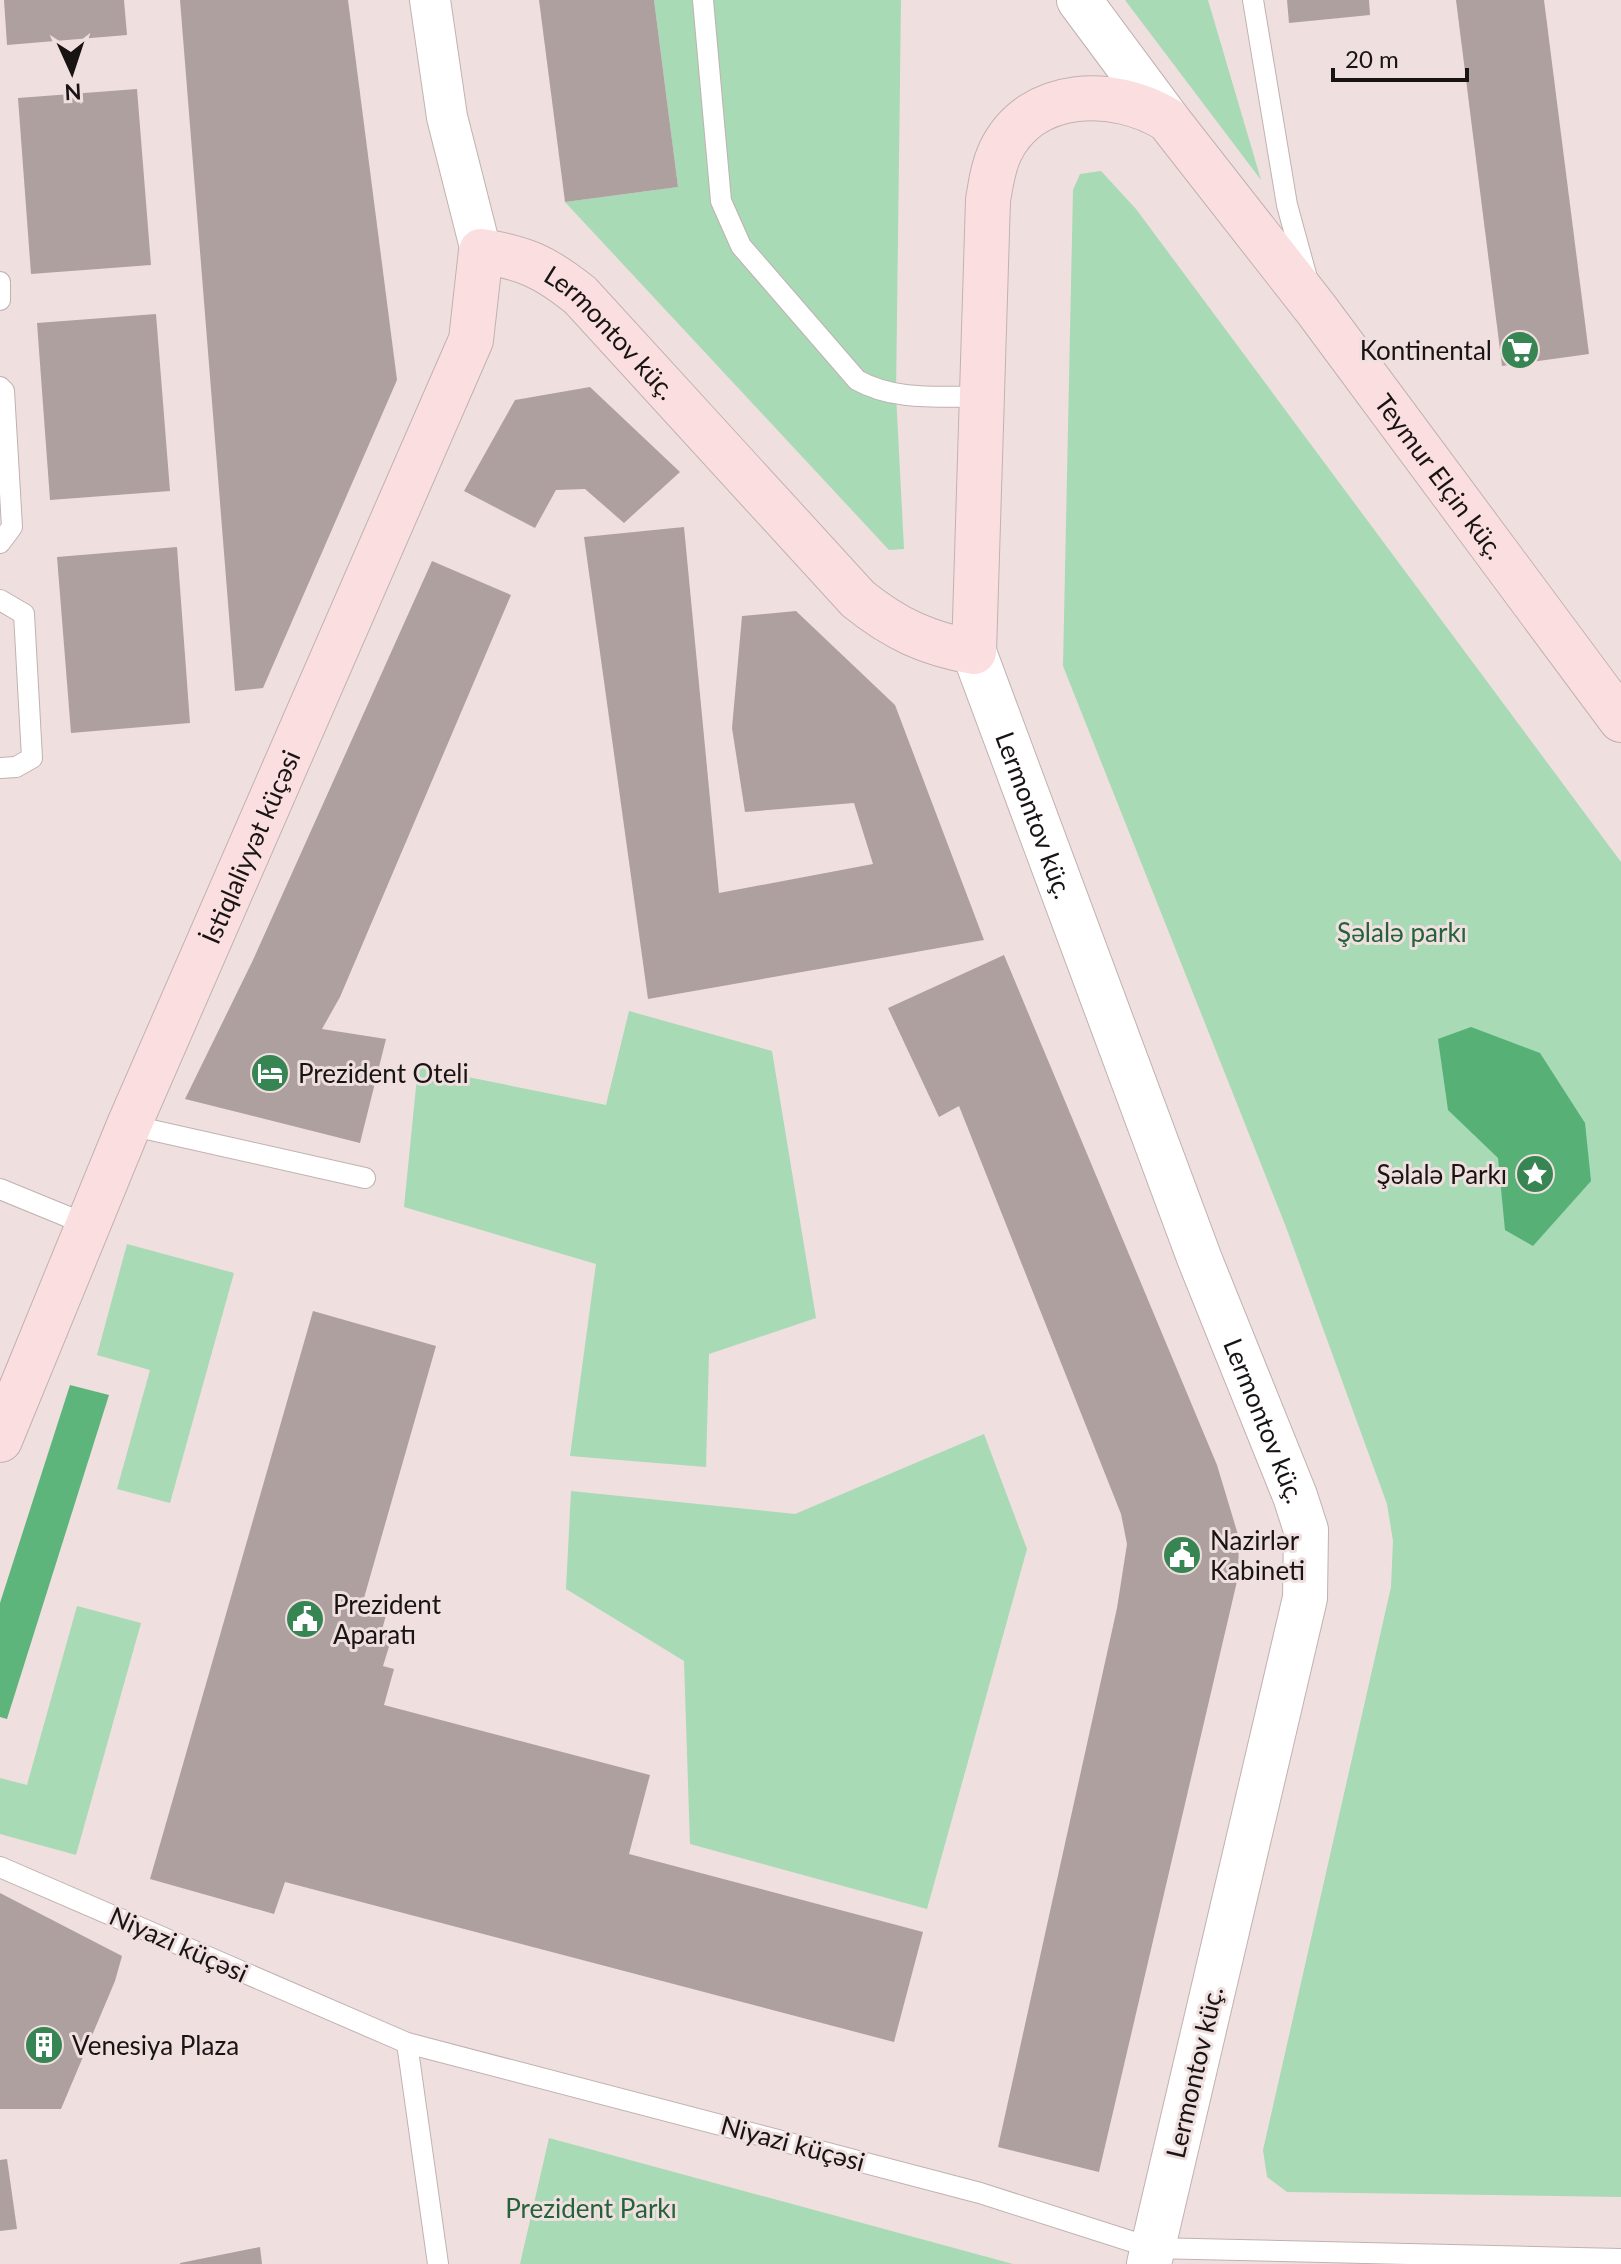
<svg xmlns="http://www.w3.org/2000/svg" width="1621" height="2264" viewBox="0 0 1621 2264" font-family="Lato,sans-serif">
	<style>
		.green { fill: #a7dab5 }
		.forest { fill: #5db57b }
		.water { fill: #57b076 }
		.building { fill: #afa0a0 }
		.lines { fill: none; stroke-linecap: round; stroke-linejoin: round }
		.service-casing { stroke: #c1b1b1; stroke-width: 22 }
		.minor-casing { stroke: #c1b1b1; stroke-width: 42 }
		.tertiary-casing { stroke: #c1b1b1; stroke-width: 46 }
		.secondary-casing { stroke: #c1b1b1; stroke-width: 46 }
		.service { stroke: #fff; stroke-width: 20 }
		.minor { stroke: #fff; stroke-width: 40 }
		.tertiary { stroke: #fff; stroke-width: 44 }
		.secondary { stroke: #fbdfe0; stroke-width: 44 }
		.labels { text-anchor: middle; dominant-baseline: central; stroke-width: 6; stroke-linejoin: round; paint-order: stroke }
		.street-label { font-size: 26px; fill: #191414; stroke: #f0dfdf }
		.poi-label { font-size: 26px; fill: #191414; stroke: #f0dfdf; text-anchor: start }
		.park-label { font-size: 26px; fill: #24623b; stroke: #f0dfdf }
	</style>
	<rect width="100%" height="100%" fill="#f0dfdf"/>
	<g class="green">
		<polygon points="654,0 901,0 896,394 904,549 889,550 565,202 678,187"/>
		<polygon points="1126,0 1208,0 1261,180 1125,0"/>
		<polygon points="1101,171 1136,209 1621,862 1621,2197 1287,2192 1267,2177 1263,2150 1391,1587 1393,1541 1387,1504 1286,1227 1063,666 1073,190 1080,174"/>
		<polygon points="629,1011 772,1051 816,1318 709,1354 706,1467 570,1456 596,1264 404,1207 418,1067 606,1105"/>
		<polygon points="127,1244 234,1273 170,1503 117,1489 150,1370 97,1355"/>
		<polygon points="984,1434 1027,1549 927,1909 690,1844 684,1661 566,1589 571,1491 795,1514"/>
		<polygon points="77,1606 141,1623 76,1855 0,1834 0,1778 27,1785"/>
		<polygon points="549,2138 1013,2264 520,2264"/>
	</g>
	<polygon class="forest" points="70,1385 109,1395 7,1719 0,1717 0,1603"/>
	<polygon class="water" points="1471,1027 1540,1053 1585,1123 1591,1181 1533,1246 1505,1230 1498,1158 1448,1110 1438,1039"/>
	<g class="building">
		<polygon points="4,0 124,0 127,35 7,45"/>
		<polygon points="180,0 348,0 397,380 263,688 235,691"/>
		<polygon points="539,0 654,0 678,187 565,202"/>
		<polygon points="1287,0 1369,0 1370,15 1289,23"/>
		<polygon points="1456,0 1544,0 1589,354 1502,366"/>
		<polygon points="137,89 151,265 31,274 18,98"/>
		<polygon points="156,314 170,491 50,500 37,323"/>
		<polygon points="590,387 680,472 624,523 585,489 556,490 535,528 464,491 515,400"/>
		<polygon points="684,527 719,893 873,864 854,803 745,812 732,728 742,616 796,611 895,705 984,940 648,999 584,537"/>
		<polygon points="177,547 190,723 71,733 57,557"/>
		<polygon points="432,561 511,595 340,997 322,1029 386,1039 360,1143 185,1099 253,960"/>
		<polygon points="1004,955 1217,1465 1239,1538 1238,1577 1099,2172 998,2147 1117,1608 1127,1544 1121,1514 959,1106 939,1117 888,1008"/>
		<polygon points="313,1311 436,1346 364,1598 389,1605 381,1633 392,1637 383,1666 394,1669 384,1705 650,1775 629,1854 923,1932 894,2042 285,1882 274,1914 150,1879"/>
		<polygon points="0,1893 122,1956 115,1981 61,2109 0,2109"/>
		<polygon points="7,2159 17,2229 0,2231 0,2160"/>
		<polygon points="260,2247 262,2264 180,2264 180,2263"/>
	</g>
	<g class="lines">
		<g class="service-casing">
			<g id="service">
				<path d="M703 0 721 201 741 246 857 380C894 401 939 396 980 397"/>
				<polyline points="1253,0 1287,205 1307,278"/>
				<polyline points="0,282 0,300"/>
				<polyline points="0,387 4,391 12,527 0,543"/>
				<polyline points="0,600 24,614 32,758 16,767 0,768"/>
				<polyline points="129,1125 365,1178"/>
				<polyline points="0,1189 88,1225"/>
				<polyline points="0,1867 407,2043 980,2193 1152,2248 1621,2259"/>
				<polyline points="407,2043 438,2264"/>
			</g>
		</g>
		<g class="minor-casing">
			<polyline id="minor" points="430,0 447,117 481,251"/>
		</g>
		<g class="tertiary-casing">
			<g id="tertiary">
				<polyline points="1079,0 1168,120"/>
				<path id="s1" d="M974 652 1200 1260 1295 1496 1306 1530 1305 1598 1149 2264"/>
			</g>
		</g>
		<g class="secondary-casing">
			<g id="secondary">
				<path id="s2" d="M0 1440 129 1125 471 340 481 251C525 258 545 267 580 295L858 599C895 629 928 644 974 652L988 200C991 183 993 167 1000 152 1031 87 1115 87 1168 120L1316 309 1621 720"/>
			</g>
		</g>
		<use href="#service" class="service"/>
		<use href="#minor" class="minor"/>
		<use href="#tertiary" class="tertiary"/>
		<use href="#secondary" class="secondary"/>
	</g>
	<defs>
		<g id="supermarket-disc" transform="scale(2)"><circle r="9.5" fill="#388554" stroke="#f0dfdf"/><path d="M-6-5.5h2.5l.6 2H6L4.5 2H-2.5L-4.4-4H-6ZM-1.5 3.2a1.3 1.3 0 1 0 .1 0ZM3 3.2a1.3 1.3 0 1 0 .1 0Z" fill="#fff"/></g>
		<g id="hotel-disc" transform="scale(2)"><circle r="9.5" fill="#388554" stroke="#f0dfdf"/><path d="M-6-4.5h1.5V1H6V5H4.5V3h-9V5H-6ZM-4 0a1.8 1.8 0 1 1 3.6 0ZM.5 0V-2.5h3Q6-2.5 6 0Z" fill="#fff"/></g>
		<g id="sight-disc" transform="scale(2)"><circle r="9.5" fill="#388554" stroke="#f0dfdf"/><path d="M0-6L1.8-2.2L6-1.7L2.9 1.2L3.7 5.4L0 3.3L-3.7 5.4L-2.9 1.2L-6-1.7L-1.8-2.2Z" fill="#fff"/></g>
		<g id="civic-disc" transform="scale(2)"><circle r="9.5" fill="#388554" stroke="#f0dfdf"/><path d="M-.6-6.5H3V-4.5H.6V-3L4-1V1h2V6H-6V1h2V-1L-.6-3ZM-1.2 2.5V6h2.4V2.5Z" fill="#fff"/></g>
		<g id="building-disc" transform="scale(2)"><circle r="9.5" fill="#388554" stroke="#f0dfdf"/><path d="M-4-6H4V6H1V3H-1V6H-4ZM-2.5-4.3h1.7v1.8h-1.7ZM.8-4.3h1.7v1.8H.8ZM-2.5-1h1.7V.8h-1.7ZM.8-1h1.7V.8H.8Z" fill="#fff"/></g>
	</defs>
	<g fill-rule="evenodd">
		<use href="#supermarket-disc" x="1520" y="350"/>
		<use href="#hotel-disc" x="270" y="1073"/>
		<use href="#sight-disc" x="1535" y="1174"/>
		<use href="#civic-disc" x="1182" y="1555"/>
		<use href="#civic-disc" x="305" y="1619"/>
		<use href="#building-disc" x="44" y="2045"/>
	</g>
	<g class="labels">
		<g class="street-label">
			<text stroke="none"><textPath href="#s2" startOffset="1444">Lermontov küç.</textPath></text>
			<text stroke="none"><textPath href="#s2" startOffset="3080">Teymur Elçin küç.</textPath></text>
			<text stroke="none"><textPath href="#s1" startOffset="174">Lermontov küç.</textPath></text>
			<text stroke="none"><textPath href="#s2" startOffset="644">İstiqlaliyyət küçəsi</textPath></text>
			<text stroke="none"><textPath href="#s1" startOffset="822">Lermontov küç.</textPath></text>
			<text transform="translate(179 1944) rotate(24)">Niyazi küçəsi</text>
			<text transform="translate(1194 2072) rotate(-77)">Lermontov küç.</text>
			<text transform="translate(793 2143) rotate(15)">Niyazi küçəsi</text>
		</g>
		<g class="poi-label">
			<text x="1492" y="350" text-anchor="end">Kontinental</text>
			<text x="298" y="1073">Prezident Oteli</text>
			<text x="1507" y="1174" text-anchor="end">Şəlalə Parkı</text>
			<text x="1210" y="1540">Nazirlər<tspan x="1210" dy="30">Kabineti</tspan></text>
			<text x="333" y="1604">Prezident<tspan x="333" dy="30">Aparatı</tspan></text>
			<text x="72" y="2045">Venesiya Plaza</text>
		</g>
		<g class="park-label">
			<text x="1402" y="932">Şəlalə parkı</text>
			<text x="591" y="2208">Prezident Parkı</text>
		</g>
	</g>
	<g transform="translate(72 72) rotate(177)" stroke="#f0dfdf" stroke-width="6" paint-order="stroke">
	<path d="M0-6L14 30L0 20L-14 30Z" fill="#191414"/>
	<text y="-12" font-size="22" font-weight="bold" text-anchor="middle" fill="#191414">N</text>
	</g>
	<path d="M1333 68v12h134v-12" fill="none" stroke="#191414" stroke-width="4"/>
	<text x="1345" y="68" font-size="24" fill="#191414" stroke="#f0dfdf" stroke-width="6" paint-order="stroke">20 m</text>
</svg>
